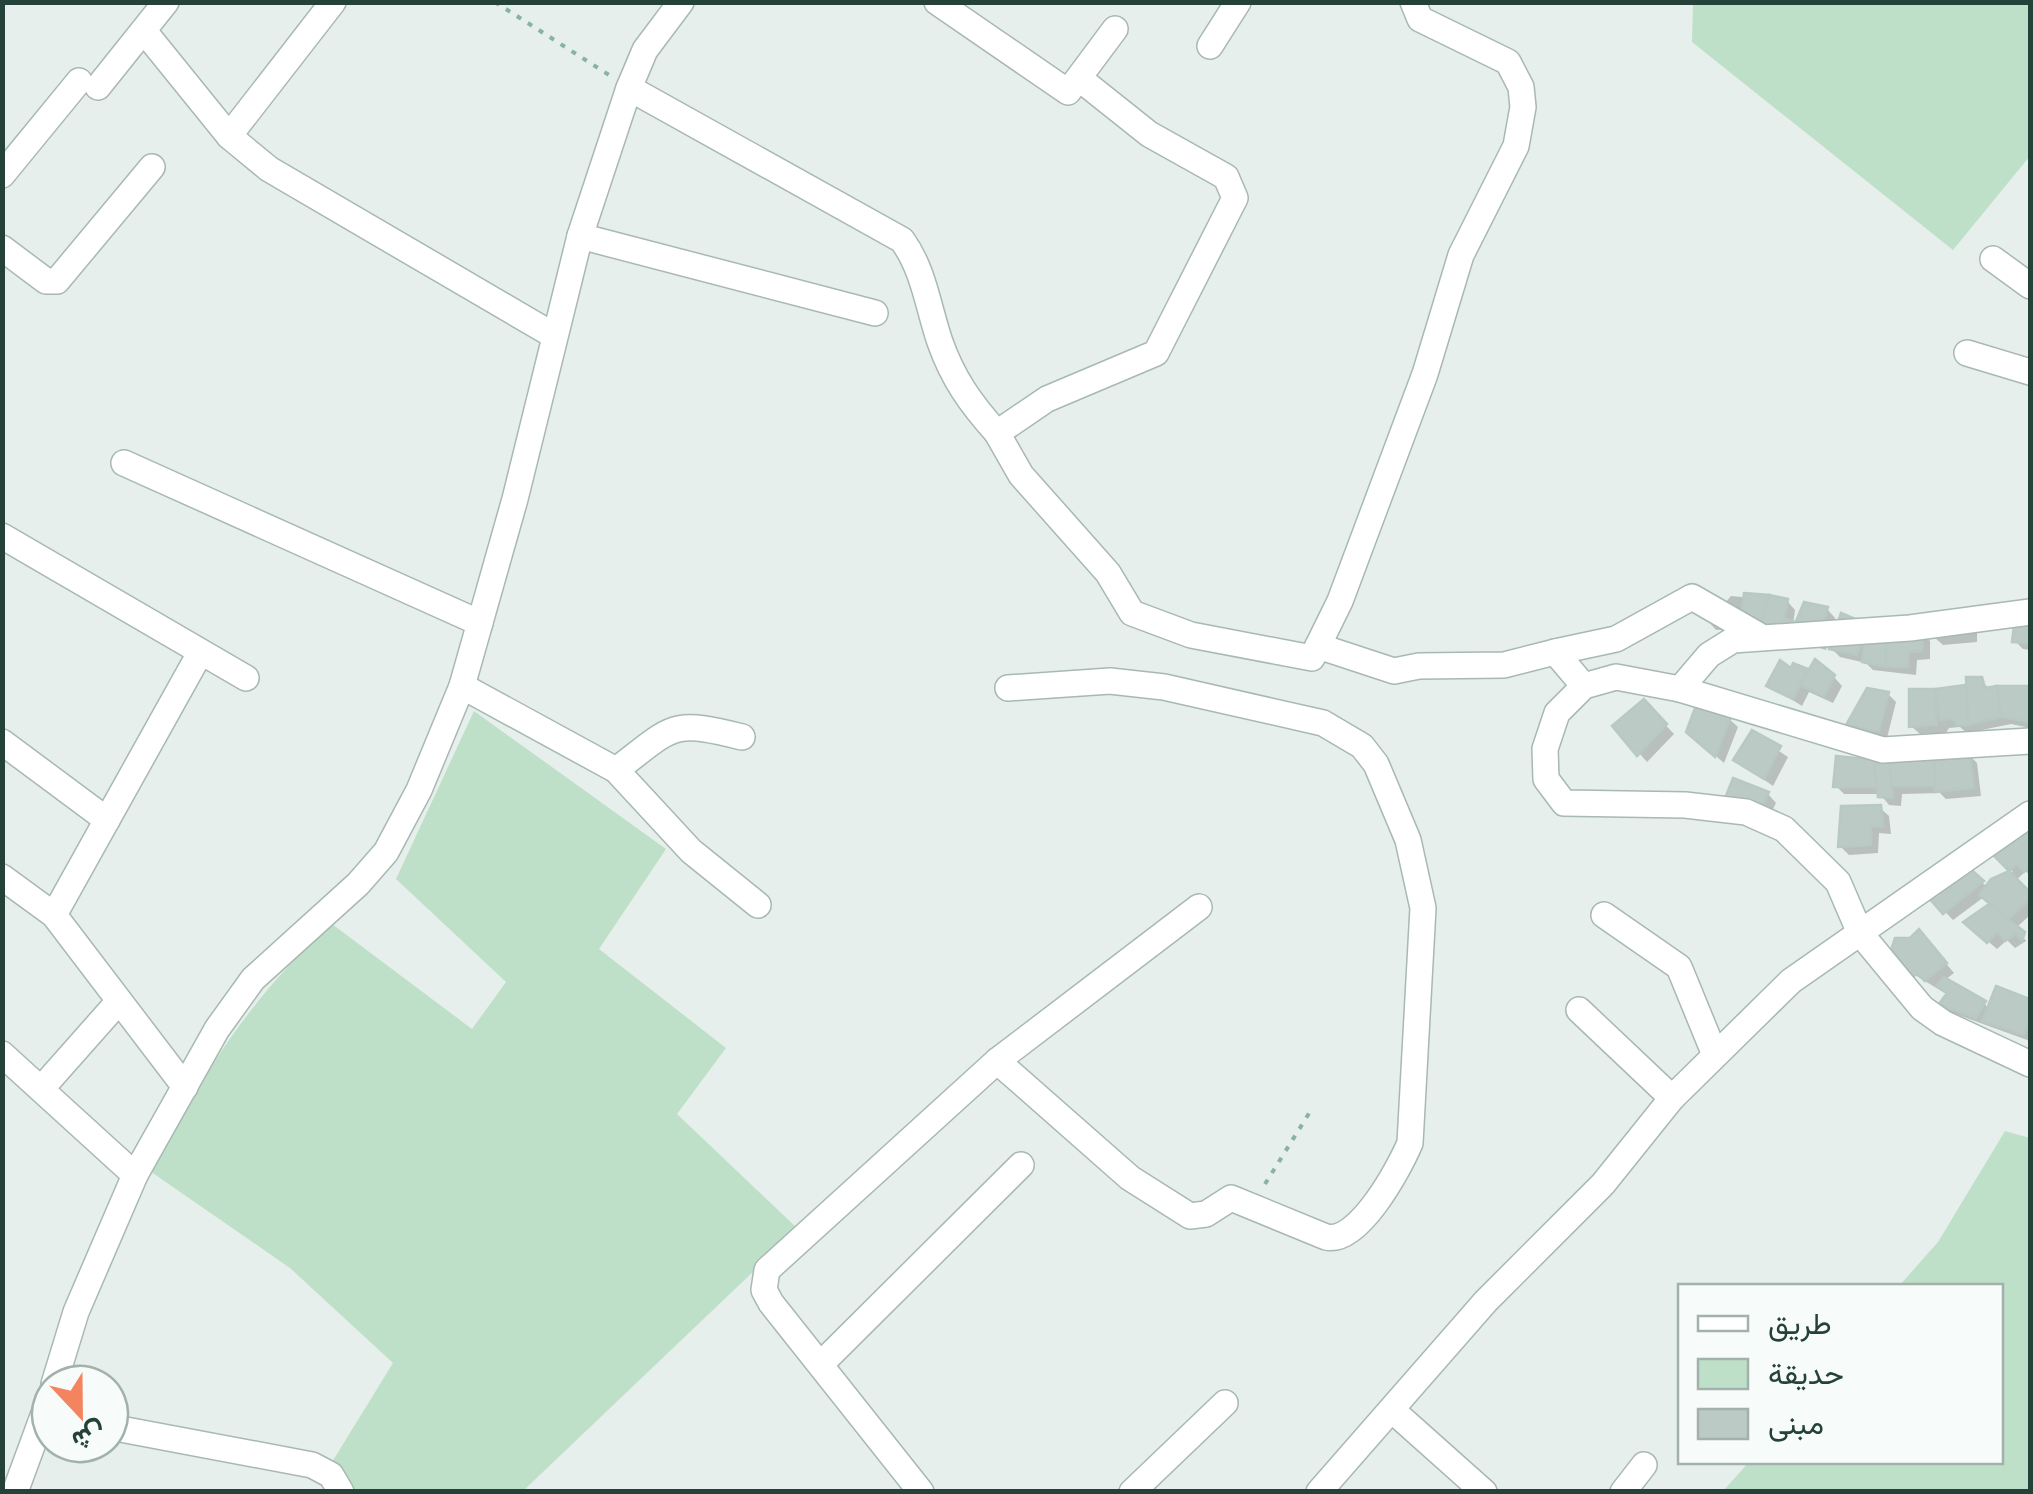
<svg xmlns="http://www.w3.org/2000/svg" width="2033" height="1494" viewBox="0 0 2033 1494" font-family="Mulish,Vazirmatn,sans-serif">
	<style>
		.green { fill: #bfe0c8 }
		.shadow { fill: #0003 }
		.building { fill: #bbcac4; stroke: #b8c9c2; stroke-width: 2.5 }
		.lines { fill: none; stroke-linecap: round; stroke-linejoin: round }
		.minor-casing { stroke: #a8b8b2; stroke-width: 28 }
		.path { stroke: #86b3a5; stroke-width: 4; stroke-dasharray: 5 8; stroke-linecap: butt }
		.minor { stroke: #fff; stroke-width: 25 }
	</style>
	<rect width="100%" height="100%" fill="#e6efeb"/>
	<g class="green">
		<polygon points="1693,3 2030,3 2030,156 1953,250 1692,42"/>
		<path d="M474 711 666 849 599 949 726 1048 677 1114 798 1229 523 1491H326L324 1475 393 1363 290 1268 147 1169C207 1073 246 1000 332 924L472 1029 506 982 396 879Z"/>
		<polygon points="2005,1131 2030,1138 2030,1491 1723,1491 1749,1462 2000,1462 2000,1286 1899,1286 1938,1242"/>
	</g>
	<g class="shadow">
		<polygon points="1731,596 1787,601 1795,610 1793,624 1827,609 1835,618 1826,650 1751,628 1716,630 1709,622"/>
		<polygon points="1957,608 1968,609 1977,618 1977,642 1943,645 1934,637 1957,619"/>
		<polygon points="2030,616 2030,650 2023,649 2015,641"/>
		<polygon points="1885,631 1922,632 1930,641 1930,659 1917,660 1916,675 1873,670 1866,663 1840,657 1832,649"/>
		<polygon points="1795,666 1834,677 1842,686 1833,703 1809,692 1802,706 1769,685"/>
		<polygon points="1981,680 1991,691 2030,689 2030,728 2011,724 1967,733 1960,727 1949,728 1946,733 1920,734 1911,726 1912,691 1969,688"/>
		<polygon points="1888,694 1896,702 1887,738 1858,733 1850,725"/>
		<polygon points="1644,702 1674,734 1647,762 1616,727"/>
		<polygon points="1729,719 1738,727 1724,763 1697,740"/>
		<polygon points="1753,734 1788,757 1773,786 1736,760"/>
		<polygon points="1969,755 1977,763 1981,796 1946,799 1940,793 1902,794 1901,806 1889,805 1880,794 1844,794 1836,786 1890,762"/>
		<polygon points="1768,794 1776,803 1768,819 1736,809"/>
		<polygon points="1880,808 1889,816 1891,834 1879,833 1878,853 1849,855 1840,846"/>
		<polygon points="2030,832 2030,876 2026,871 2015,881 2030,896 2030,915 2016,928 2030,946 2026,941 2015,948 2007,940 1997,949 1967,923 1992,905 1984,897 1953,920 1930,896 1966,868 1986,886 2013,872 1998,856"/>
		<polygon points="1927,941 1954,973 1945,980 1990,1008 1998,989 2030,1002 2030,1041 1950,1012 1942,1004 1948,995 1915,975"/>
	</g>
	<g class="building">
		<polygon points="1744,593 1769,595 1761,624 1741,620"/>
		<polygon points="1769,595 1788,599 1784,619 1796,622 1790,636 1761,624"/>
		<polygon points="1804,602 1828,607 1818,643 1790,636"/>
		<polygon points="2016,610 2030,613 2030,643 2012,642"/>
		<polygon points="1841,613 1867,624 1857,655 1829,649"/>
		<polygon points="1867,624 1886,628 1886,667 1862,662"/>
		<polygon points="1886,628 1923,630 1922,651 1909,652 1908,667 1886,667"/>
		<polygon points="1815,659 1835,675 1824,696 1800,685"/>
		<polygon points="1780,660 1791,668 1793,663 1808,669 1793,699 1766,686"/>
		<polygon points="1966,677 1982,677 1985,688 1997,686 2001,717 1968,725"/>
		<polygon points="1966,685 1968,725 1956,725 1953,719 1940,720 1935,689"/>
		<polygon points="1997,686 2030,686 2030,722 2001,717"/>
		<polygon points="1867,688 1889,692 1879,731 1846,725"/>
		<polygon points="1909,689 1935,689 1937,725 1909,727"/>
		<polygon points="1691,697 1731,717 1715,757 1686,732 1695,708"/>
		<polygon points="1644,699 1667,724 1637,756 1612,726"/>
		<polygon points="1752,730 1781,746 1764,779 1733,760"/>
		<polygon points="1969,752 1974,788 1935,792 1934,753"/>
		<polygon points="1836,756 1874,760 1877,787 1833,787"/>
		<polygon points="1934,758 1935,786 1890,786 1889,759"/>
		<polygon points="1889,759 1893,798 1878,797 1874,760"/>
		<polygon points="1733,778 1769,792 1760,812 1724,801"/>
		<polygon points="1881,805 1883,827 1871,826 1871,845 1838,847 1841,806"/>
		<polygon points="2030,829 2030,866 2024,872 2017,864 2009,871 1994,856"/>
		<polygon points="1966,865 1984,881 1943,914 1927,896"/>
		<polygon points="2009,871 2030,892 2030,899 2009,919 1979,895 1991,879"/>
		<polygon points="1989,904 2025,932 2022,941 2016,934 2005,941 1997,932 1987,943 1963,922"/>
		<polygon points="1919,929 1947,963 1925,981 1917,973 1913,977 1891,950 1895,938 1910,938"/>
		<polygon points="1944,977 1986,1001 1976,1018 1939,1004 1947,993 1936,986"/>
		<polygon points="1996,986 2030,999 2030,1021 2024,1035 1982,1021"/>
	</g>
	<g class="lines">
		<g class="minor-casing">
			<g id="minor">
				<polyline points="937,2 1068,92 1115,29"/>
				<polyline points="144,31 229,136 269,169 553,335"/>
				<polyline points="1210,46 1238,2"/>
				<polyline points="98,87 166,2"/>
				<path d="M629 88 902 240C924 270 928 307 940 342 953 379 971 404 997 433L1047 399 1156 353 1235 198 1226 177 1149 134 1080 79"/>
				<polyline points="229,136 333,2"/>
				<polyline points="2,175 79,81"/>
				<polyline points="580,236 875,313"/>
				<polyline points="2,248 46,281 57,281 152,167"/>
				<polyline points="1993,259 2030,286"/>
				<polyline points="1967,353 2030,372"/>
				<polyline points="997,433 1021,475 1108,573 1132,613 1191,635 1312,658 1340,601 1425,374 1461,255 1516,146 1523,107 1521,87 1508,62 1420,19 1413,2"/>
				<polyline points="124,463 480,623"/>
				<polyline points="2,536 246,678"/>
				<polyline points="1318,646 1394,671 1419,666 1504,665 1555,652 1584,686"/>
				<polyline points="1555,652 1616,639 1692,597 1758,635"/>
				<polyline points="462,686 616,770 691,851 758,905"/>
				<polyline points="1680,689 1709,655 1733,640 1910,628 2030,612"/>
				<polyline points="2030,741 1883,750 1680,689 1616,677 1584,686 1557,713 1545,749 1546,779 1564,803 1685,805 1746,812 1784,829 1838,882 1860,933 1922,1008 1943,1023 2030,1064"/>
				<polyline points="2,742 107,820"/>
				<path d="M616 770C674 726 670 719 742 737"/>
				<polyline points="2,877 54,915 185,1087"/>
				<polyline points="54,915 200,653"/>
				<polyline points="1604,915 1679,967 1715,1055"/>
				<polyline points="1579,1010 1672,1098"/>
				<polyline points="2,1054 135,1175"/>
				<path d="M997 1061 1130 1178 1190 1216 1206 1214 1231 1198 1326 1237C1358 1245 1399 1169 1410 1143L1423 908 1408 840 1376 764 1362 746 1323 723 1164 687 1110 681 1008 688"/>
				<polyline points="42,1088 119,1001"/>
				<polyline points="822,1363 1021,1165"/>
				<polyline points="54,1384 76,1312 135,1175 217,1029 253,979 358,884 386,852 419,790 462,686 515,499 580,236 629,88 645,50 681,2"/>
				<polyline points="1392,1410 1484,1492"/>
				<polyline points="110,1427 312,1465 331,1475 341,1492"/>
				<polyline points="15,1492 50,1397"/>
				<polyline points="921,1492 771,1303 764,1290 767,1270 997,1061 1199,907"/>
				<polyline points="1132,1492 1225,1403"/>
				<polyline points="1319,1492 1486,1301 1603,1184 1672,1098 1791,981 2030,814"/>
				<polyline points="1623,1492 1644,1465"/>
			</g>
		</g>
		<g class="path">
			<polyline points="495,2 609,75"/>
			<polyline points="1265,1184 1313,1107"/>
		</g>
		<use href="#minor" class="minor"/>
	</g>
	<rect width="2033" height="1494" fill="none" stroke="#24423a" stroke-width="10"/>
	<rect x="1678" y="1284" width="325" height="180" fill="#f7fbf9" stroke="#a3b1ad" stroke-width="2.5"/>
	<rect x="1698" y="1316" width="50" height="15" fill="#ffffff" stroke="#a3b1ad" stroke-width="2.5"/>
	<text x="1768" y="1334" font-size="30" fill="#24423a">طريق</text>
	<rect x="1698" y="1359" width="50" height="30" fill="#bfe0c8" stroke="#a3b1ad" stroke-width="2.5"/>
	<text x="1768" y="1384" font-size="30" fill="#24423a">حديقة</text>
	<rect x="1698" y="1409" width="50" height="30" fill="#bbcac4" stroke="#a3b1ad" stroke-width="2.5"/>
	<text x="1768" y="1434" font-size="30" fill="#24423a">مبنى</text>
	<g transform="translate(80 1414) rotate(158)"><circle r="48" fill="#f7fbf9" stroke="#a3b1ad" stroke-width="2.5"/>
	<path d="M0-8L18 38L0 25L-18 38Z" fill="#f4845f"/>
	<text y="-15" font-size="28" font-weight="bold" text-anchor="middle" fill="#24423a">ش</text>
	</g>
</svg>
